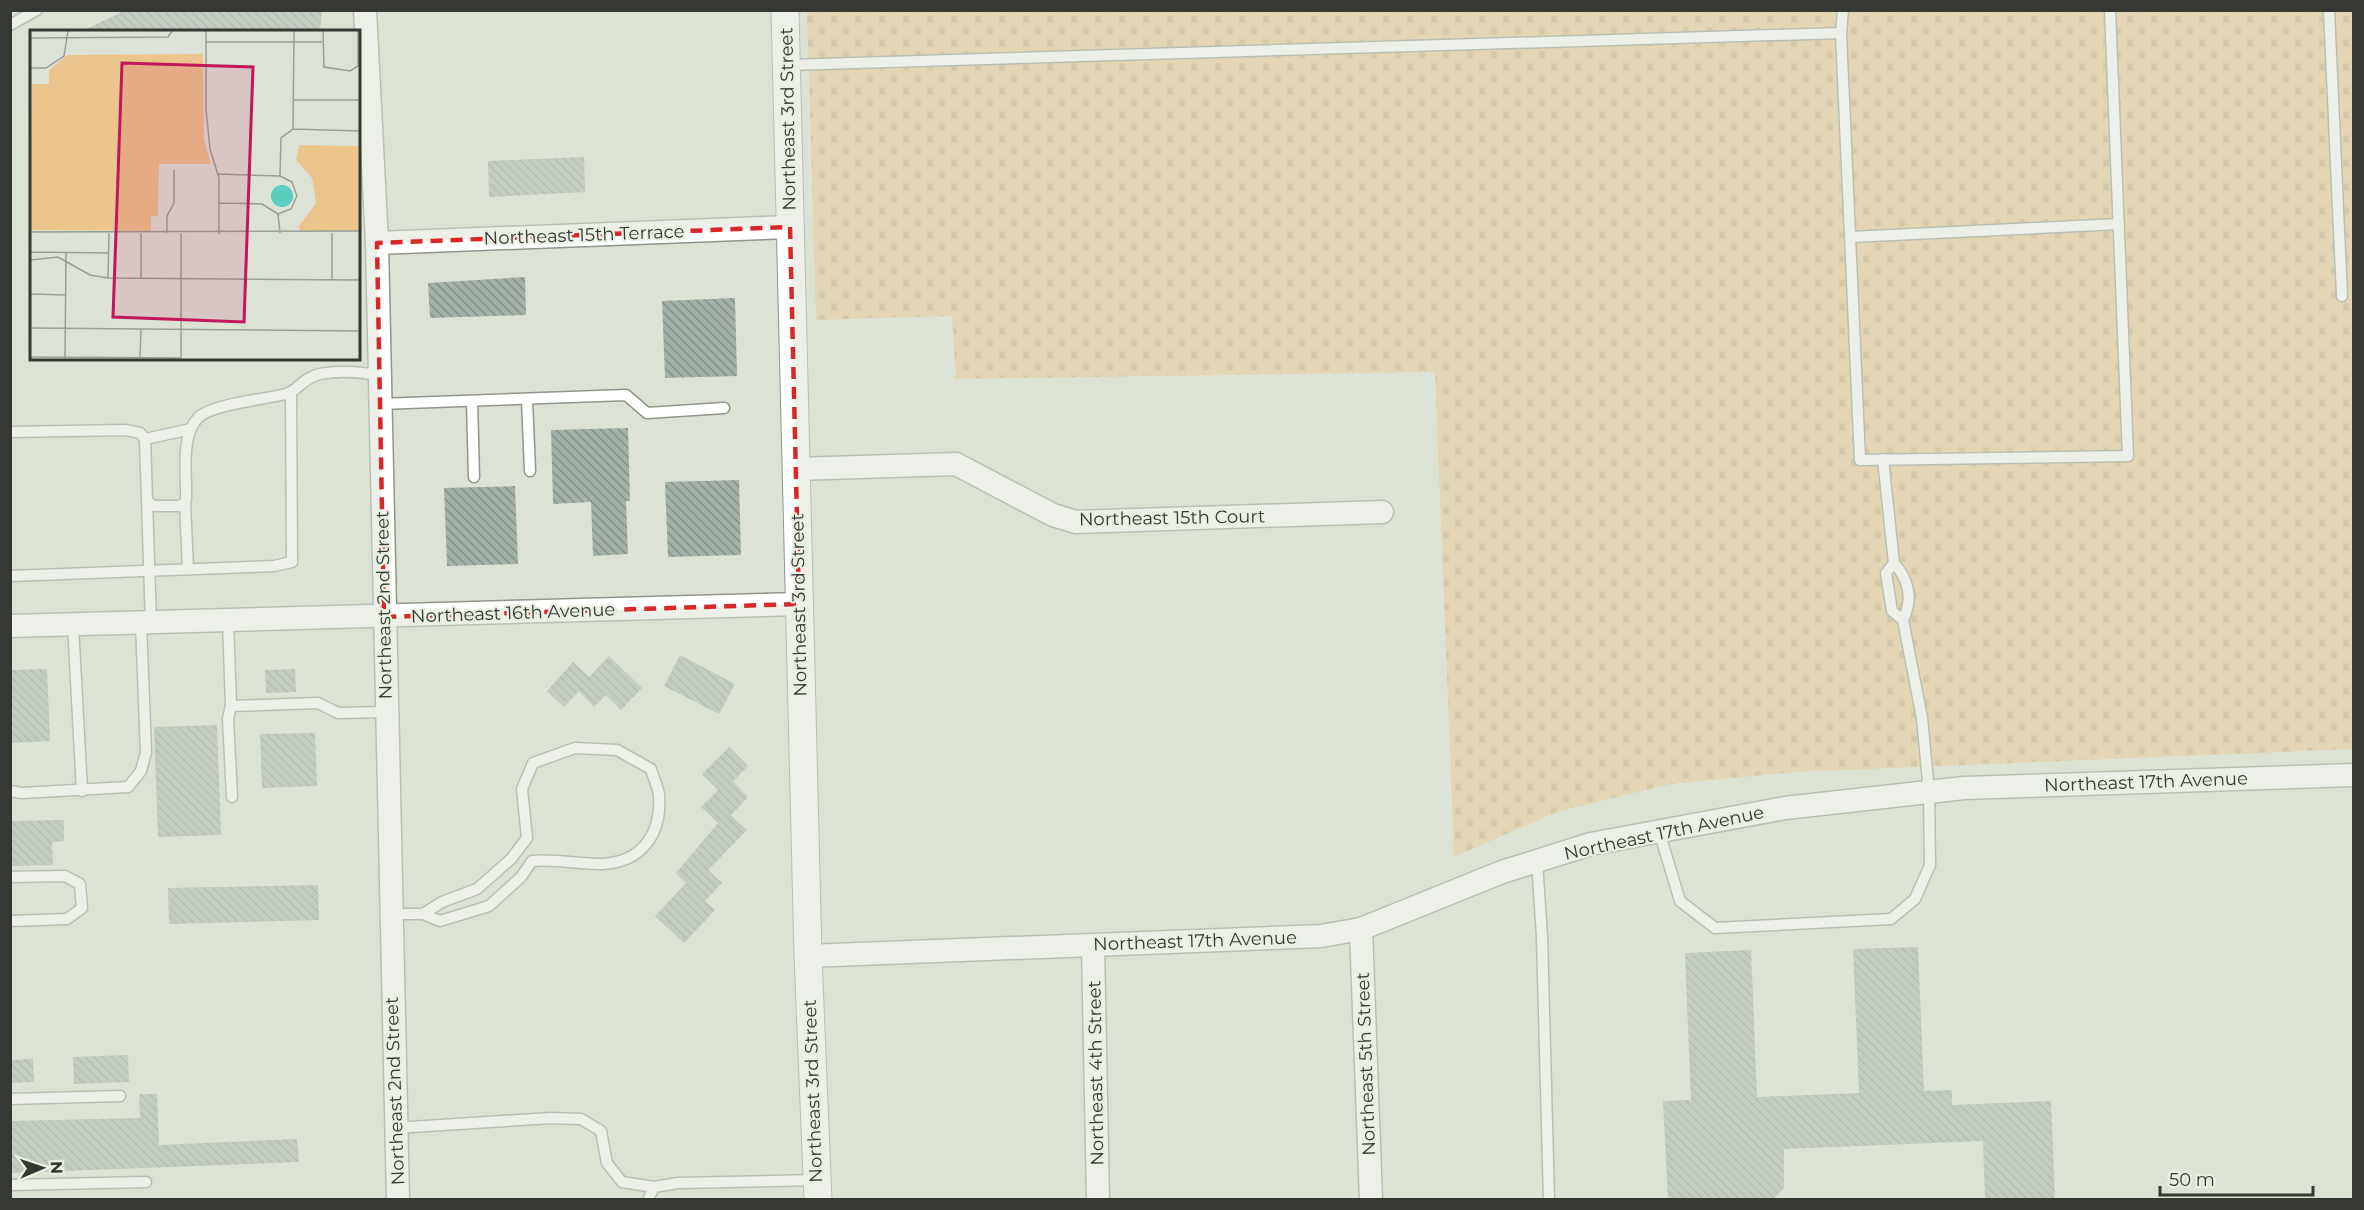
<svg xmlns="http://www.w3.org/2000/svg" width="2364" height="1210" viewBox="0 0 2364 1210" font-family="Montserrat,sans-serif">
	<style>
		.cemetery { fill: url(#cemetery-stones) }
		.building { fill: url(#building-back-hatch) }
		.lines { fill: none; stroke-linecap: round; stroke-linejoin: round }
		.service-casing { stroke: #8f968a; stroke-width: 13 }
		.minor-casing { stroke: #8f968a; stroke-width: 25 }
		.tertiary-casing { stroke: #8f968a; stroke-width: 29 }
		.service { stroke: #fff; stroke-width: 10 }
		.minor { stroke: #fff; stroke-width: 22 }
		.tertiary { stroke: #fff; stroke-width: 27 }
		.marked { fill: none; stroke: #d62828; stroke-width: 4.5; stroke-dasharray: 12 8; stroke-linejoin: round }
		.labels { text-anchor: middle; dominant-baseline: central; stroke-width: 4.5; stroke-linejoin: round; paint-order: stroke }
		.street-label { font-size: 18px; fill: #353833; stroke: #e9f0e3 }
		.inset-road { fill: none; stroke: #999f95; stroke-width: 1.5 }
		.view { fill: #c2185b; fill-opacity: 0.15; stroke: #c2185b; stroke-width: 3 }
		.inset-edge { fill: none; stroke: #353833; stroke-width: 3 }
	</style>
	<defs>
		<pattern id="cemetery-stones" width="16" height="16" patternUnits="userSpaceOnUse" patternTransform="scale(1.5)"><rect width="16" height="16" fill="#ebc58c"/><path d="M2 7V4a2 2 0 0 1 4 0v3zM10 15v-3a2 2 0 0 1 4 0v3z" fill="#caaa79"/></pattern>
		<pattern id="building-back-hatch" width="6" height="6" patternUnits="userSpaceOnUse" patternTransform="scale(1.5)"><rect width="6" height="6" fill="#a4b1a8"/><path d="M-1 5l2 2M0 0l6 6M5-1l2 2" fill="none" stroke="#869189"/></pattern>
	</defs>
	<rect width="100%" height="100%" fill="#dce3d6"/>
	<polygon class="cemetery" points="807,11 2353,11 2353,749 1795,772 1671,784 1557,812 1454,857 1435,372 956,379 952,316 816,320"/>
	<g class="building">
		<polygon points="126,10 322,10 320,32 80,32"/>
		<polygon points="584,157 585,192 489,197 488,161"/>
		<polygon points="525,277 526,315 430,318 428,283"/>
		<polygon points="735,298 737,376 665,378 662,301"/>
		<polygon points="628,428 630,501 626,501 628,554 593,556 591,502 553,504 551,430"/>
		<polygon points="739,480 741,555 668,557 665,482"/>
		<polygon points="515,486 518,564 447,566 444,488"/>
		<polygon points="680,655 735,684 719,714 664,686"/>
		<polygon points="609,656 642,688 621,710 606,695 594,707 579,691 564,707 547,691 573,662 589,677"/>
		<polygon points="47,669 50,741 10,743 10,670"/>
		<polygon points="295,669 296,692 266,693 265,670"/>
		<polygon points="217,725 221,835 158,837 154,727"/>
		<polygon points="315,733 317,786 262,788 260,734"/>
		<polygon points="729,747 748,766 733,781 748,797 731,815 747,830 708,870 722,883 705,901 715,910 684,943 655,916 686,883 676,873 718,823 701,807 718,790 702,774"/>
		<polygon points="64,820 64,841 52,842 53,865 10,866 10,821"/>
		<polygon points="318,885 319,920 169,924 168,888"/>
		<polygon points="1918,947 1924,1091 1952,1090 1952,1105 2051,1101 2055,1200 1985,1200 1983,1141 1784,1149 1784,1188 1773,1200 1668,1200 1663,1101 1691,1100 1685,953 1751,950 1757,1097 1859,1093 1853,949"/>
		<polygon points="128,1055 129,1082 74,1084 73,1057"/>
		<polygon points="33,1059 34,1082 10,1083 10,1060"/>
		<polygon points="139,1094 157,1094 159,1145 297,1139 299,1162 10,1173 10,1121 140,1118"/>
	</g>
	<g class="lines">
		<g class="service-casing">
			<g id="service">
				<polyline points="1843,10 1841,33 1860,460 2128,456 2110,10"/>
				<polyline points="2329,10 2342,296"/>
				<polyline points="10,25 37,10"/>
				<polyline points="788,65 1841,33"/>
				<polyline points="1851,237 2119,224"/>
				<polyline points="527,399 530,471"/>
				<polyline points="472,401 474,477"/>
				<polyline points="380,404 626,395 647,413 724,408"/>
				<path d="M10 432 126 430 140 433 145 439 147 500 153 506H179L185 503 186 498C187 475 180 436 198 418 211 404 267 399 286 394 298 391 302 378 320 374 340 370 359 372 379 375"/>
				<polyline points="145,439 191,429"/>
				<polyline points="1883,459 1894,563"/>
				<polyline points="147,500 151,623"/>
				<polyline points="185,503 188,569"/>
				<polyline points="10,576 274,566 292,562 291,393"/>
				<polyline points="228,621 231,706 318,703 338,713 386,712"/>
				<polyline points="73,625 82,791"/>
				<polyline points="231,706 228,719 232,797"/>
				<polyline points="10,791 22,793 128,787 141,771 146,752 141,623"/>
				<path d="M1659 831 1680 901 1715 928 1891 919 1915 899 1930 865 1929 792 1922 718 1903 620C1913 600 1909 580 1894 563L1886 573 1892 611 1903 620"/>
				<polyline points="1537,861 1542,937 1549,1200"/>
				<polyline points="10,877 65,876 80,884 82,908 67,919 10,921"/>
				<path d="M390 914H423L440 921 489 906 521 877 532 861C556 859 578 864 602 864 642 862 662 834 659 795 658 787 653 777 651 769L617 750 575 748 533 763 522 789 527 838 511 859 477 889 442 902 423 914"/>
				<polyline points="10,1099 120,1096"/>
				<polyline points="395,1128 551,1118 581,1119 601,1131 607,1163 622,1182 654,1187"/>
				<polyline points="10,1185 146,1182"/>
				<polyline points="648,1200 654,1187 678,1183 816,1180"/>
			</g>
		</g>
		<g class="minor-casing">
			<g id="minor">
				<polyline points="365,10 377,243 398,1200"/>
				<polyline points="377,243 790,227"/>
				<polyline points="796,469 956,464 1053,515 1076,522 1382,512"/>
				<polyline points="10,626 799,604"/>
				<polyline points="1361,929 1371,1200"/>
				<polyline points="1093,946 1098,1200"/>
				<polyline points="808,956 1321,936 1361,929 1502,872 1591,844 1785,808 1964,788 2354,775"/>
			</g>
		</g>
		<g class="tertiary-casing">
			<polyline id="tertiary" points="785,10 808,956 818,1200"/>
		</g>
		<use href="#service" class="service"/>
		<use href="#minor" class="minor"/>
		<use href="#tertiary" class="tertiary"/>
	</g>
	<path d="M0 0H2364V1210H0ZM790 227 799 604 384 617 377 243Z" fill="#dce3d6" fill-opacity=".55" fill-rule="evenodd"/>
	<path class="marked" d="M790 227 799 604 384 617 377 243Z"/>
	<g class="labels">
		<g class="street-label">
			<text transform="translate(788 119) rotate(-91)">Northeast 3rd Street</text>
			<text transform="translate(584 235) rotate(-2)">Northeast 15th Terrace</text>
			<text transform="translate(1172 518) rotate(-1)">Northeast 15th Court</text>
			<text transform="translate(384 605) rotate(-91)">Northeast 2nd Street</text>
			<text transform="translate(799 605) rotate(-91)">Northeast 3rd Street</text>
			<text transform="translate(513 613) rotate(-2)">Northeast 16th Avenue</text>
			<text transform="translate(2146 782) rotate(-2)">Northeast 17th Avenue</text>
			<text transform="translate(1664 833) rotate(-12)">Northeast 17th Avenue</text>
			<text transform="translate(1195 941) rotate(-2)">Northeast 17th Avenue</text>
			<text transform="translate(1366 1064) rotate(-92)">Northeast 5th Street</text>
			<text transform="translate(1096 1073) rotate(-91)">Northeast 4th Street</text>
			<text transform="translate(395 1091) rotate(-92)">Northeast 2nd Street</text>
			<text transform="translate(813 1091) rotate(-92)">Northeast 3rd Street</text>
		</g>
	</g>
	<g transform="translate(30 30)">
		<rect width="330" height="330" fill="#dce3d6"/>
		<path d="M173 24 174 110 181 134H129L128 186H121V201L0 200 2 54H19V40L38 25Z" fill="#ebc58c"/>
		<path d="M269 115 330 116V200L270 202 269 196 286 173 282 148 266 130Z" fill="#ebc58c"/>
		<path d="M241 166a11 11 0 1 1 22 0a11 11 0 1 1-22 0Z" fill="#59cebf"/>
		<path class="inset-road" d="M176 1V79L180 119 189 148V204M293 1 294 37 320 41 328 36V1M0 8 138 7 142 1M176 12H292M0 38H16L34 26 38 1M263 70H330M263 99 330 101M188 144 250 146M189 173 232 174 248 184M248 184 261 179 267 166 262 152 250 146 251 108 263 99 264 1M248 184 250 203M0 202 330 201M111 203V247M137 203V186L144 173V140M302 203V249M0 221V297M0 222 79 223M0 230 28 227 60 245 78 248 330 250M78 248 79 203M1 264 36 265M0 298 330 301M0 327 151 328M110 328 111 299M35 329 36 222M151 329V203"/>
		<path class="view" d="M92 33 223 37 214 292 83 287Z"/>
		<rect width="330" height="330" class="inset-edge"/>
	</g>
	<rect width="2364" height="1210" fill="none" stroke="#353833" stroke-width="24"/>
	<g transform="translate(42 1168) rotate(88)" stroke="#e9f0e3" stroke-width="4.5" paint-order="stroke">
	<path d="M0-4.5L10 22L0 15L-10 22Z" fill="#353833"/>
	<text y="-9" font-size="16" font-weight="bold" text-anchor="middle" fill="#353833">N</text>
	</g>
	<path d="M2160 1186v9h153v-9" fill="none" stroke="#353833" stroke-width="3"/>
	<text x="2169" y="1186" font-size="18" fill="#353833" stroke="#e9f0e3" stroke-width="4.5" paint-order="stroke">50 m</text>
</svg>
